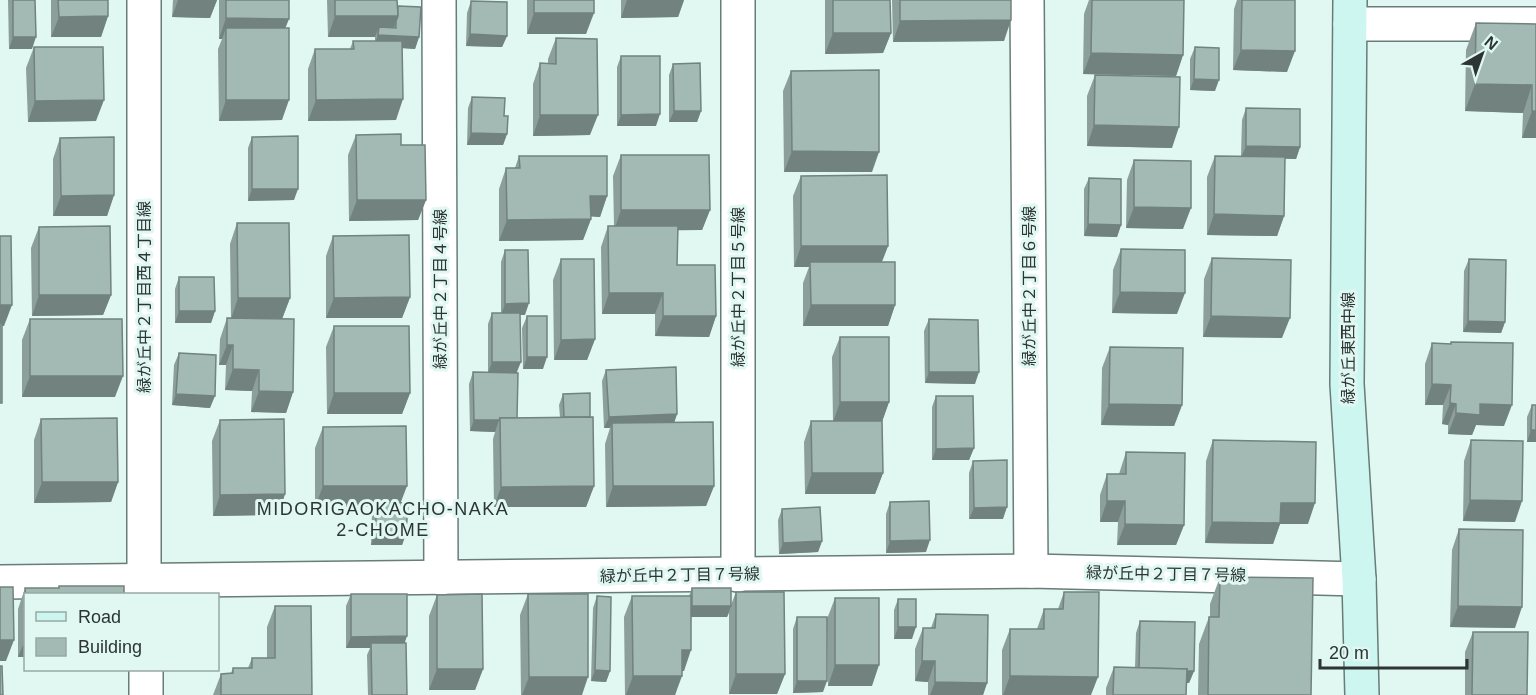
<svg xmlns="http://www.w3.org/2000/svg" width="1536" height="695" viewBox="0 0 1536 695" font-family="Helvetica,'Noto Sans JP',sans-serif">
	<style>
		.lines { fill: none; stroke-linecap: round; stroke-linejoin: round }
		.street-casing { stroke: #687c78; stroke-width: 36 }
		.secondary-casing { stroke: #687c78; stroke-width: 36 }
		.street { stroke: #fff; stroke-width: 33 }
		.secondary { stroke: #cef6f0; stroke-width: 33 }
		.wall { fill: #8c9f9b }
		.shaded-wall { fill: #72827e }
		.building { fill: #a3b9b4; stroke: #72827e; stroke-width: 1.5 }
		.labels { text-anchor: middle; dominant-baseline: central; stroke-width: 6; stroke-linejoin: round; paint-order: stroke }
		.street-label { font-size: 16px; fill: #2c3533; stroke: #e0f7f2 }
		.neighbourhood-label { font-size: 18px; letter-spacing: 1.5px; fill: #2c3533; stroke: #e0f7f2 }
	</style>
	<rect width="100%" height="100%" fill="#e0f7f2"/>
	<g class="lines">
		<g class="street-casing">
			<g id="street">
				<polyline points="144,0 144,594"/>
				<polyline points="439,0 441,578"/>
				<polyline points="738,0 738,575"/>
				<polyline points="1027,0 1031,571"/>
				<polyline points="1350,24 1536,24"/>
				<polyline points="0,582 1031,571 1359,579"/>
				<polyline points="146,670 146,695"/>
			</g>
		</g>
		<g class="secondary-casing">
			<polyline id="secondary" points="1350,0 1347,384 1359,579 1362,695"/>
		</g>
		<use href="#street" class="street"/>
		<use href="#secondary" class="secondary"/>
	</g>
	<g class="wall">
		<polygon points="8,0 35,0 32,49 9,49"/>
		<polygon points="51,0 108,0 108,16 101,37 51,37"/>
		<polygon points="173,0 217,0 210,18 172,17"/>
		<polygon points="219,0 289,0 285,28 282,120 219,121 218,49 222,39 219,39"/>
		<polygon points="327,0 397,0 398,6 419,37 415,49 402,48 396,120 308,121 308,69 315,49 350,49 353,41 375,41 375,37 328,37"/>
		<polygon points="527,0 594,0 586,34 527,34"/>
		<polygon points="621,0 684,0 678,17 621,18"/>
		<polygon points="825,0 890,0 891,33 883,53 825,54"/>
		<polygon points="892,0 1011,0 1004,41 893,42"/>
		<polygon points="1089,0 1184,0 1183,55 1176,76 1083,74 1084,14"/>
		<polygon points="1237,0 1311,0 1295,0 1287,72 1233,70 1234,9"/>
		<polygon points="471,1 507,36 502,47 466,46 467,13"/>
		<polygon points="1476,23 1536,24 1536,138 1522,138 1523,113 1465,111 1466,50"/>
		<polygon points="556,38 590,135 533,136 533,84 540,63 548,63 548,59"/>
		<polygon points="34,47 96,121 28,122 26,68"/>
		<polygon points="1195,47 1215,91 1190,90 1190,59"/>
		<polygon points="621,56 656,126 617,126 617,67"/>
		<polygon points="673,64 701,111 697,122 669,122 669,75"/>
		<polygon points="791,71 872,172 784,172 783,91"/>
		<polygon points="1095,75 1172,148 1087,146 1087,96"/>
		<polygon points="472,97 504,116 507,134 503,145 467,145 468,108"/>
		<polygon points="1246,108 1300,147 1296,159 1285,158 1284,216 1277,236 1207,235 1207,177 1215,156 1241,156 1242,120"/>
		<polygon points="356,135 401,145 426,200 418,220 349,221 348,155"/>
		<polygon points="252,137 294,200 248,201 248,148"/>
		<polygon points="60,138 114,195 107,216 53,216 53,159"/>
		<polygon points="621,155 710,210 702,230 678,230 677,265 716,316 709,337 655,336 655,314 602,314 601,247 608,226 614,226 613,176"/>
		<polygon points="519,156 607,196 600,217 591,216 591,219 583,240 499,241 499,189 506,168 515,168"/>
		<polygon points="1134,160 1183,229 1126,228 1127,180"/>
		<polygon points="801,176 888,246 882,262 895,305 888,326 803,326 803,283 809,267 794,267 793,196"/>
		<polygon points="1089,178 1121,225 1117,237 1084,236 1084,189"/>
		<polygon points="237,223 290,298 282,319 249,319 293,392 286,413 251,412 252,391 225,390 226,365 219,365 220,339 227,318 231,318 230,244"/>
		<polygon points="39,227 111,295 103,315 32,316 31,248"/>
		<polygon points="333,236 410,297 402,318 326,318 326,256"/>
		<polygon points="1121,249 1177,314 1112,313 1113,270"/>
		<polygon points="505,250 525,315 520,315 517,373 517,418 560,417 559,405 563,394 594,486 586,507 494,507 493,439 495,432 470,431 469,384 473,372 488,372 488,324 492,313 501,313 501,262"/>
		<polygon points="1212,258 1282,338 1203,337 1204,279"/>
		<polygon points="561,259 595,339 587,360 554,360 553,280"/>
		<polygon points="1469,259 1505,322 1501,333 1463,332 1464,271"/>
		<polygon points="179,277 215,311 211,323 175,323 175,289"/>
		<polygon points="527,316 543,369 523,369 522,328"/>
		<polygon points="30,319 115,397 22,397 22,340"/>
		<polygon points="929,319 975,384 925,383 924,331"/>
		<polygon points="334,326 410,393 402,414 327,414 326,347"/>
		<polygon points="840,337 889,402 882,421 883,473 875,494 805,494 804,442 811,421 833,421 832,357"/>
		<polygon points="1451,342 1504,426 1476,425 1472,435 1448,434 1448,425 1442,424 1443,405 1425,405 1425,364 1432,343 1450,344"/>
		<polygon points="1110,347 1182,405 1174,426 1101,425 1102,368"/>
		<polygon points="179,353 210,408 172,405 174,365"/>
		<polygon points="606,370 677,414 674,423 714,486 706,506 606,507 605,444 610,428 604,428 602,381"/>
		<polygon points="936,396 974,448 969,460 932,460 932,407"/>
		<polygon points="1532,405 1536,442 1527,442 1527,417"/>
		<polygon points="41,419 118,482 111,502 34,503 34,440"/>
		<polygon points="220,420 285,494 278,515 213,516 212,441"/>
		<polygon points="323,427 401,503 406,534 402,545 371,545 372,514 375,507 315,507 315,448"/>
		<polygon points="1213,440 1308,524 1280,524 1273,544 1205,543 1206,461"/>
		<polygon points="1471,440 1515,522 1463,521 1464,461"/>
		<polygon points="1126,452 1184,525 1176,545 1117,545 1118,522 1100,522 1100,495 1107,474 1119,474"/>
		<polygon points="973,461 1003,519 969,519 969,473"/>
		<polygon points="890,502 926,552 886,553 886,514"/>
		<polygon points="782,509 822,541 818,552 779,554 778,520"/>
		<polygon points="1459,529 1515,628 1450,627 1452,550"/>
		<polygon points="1220,577 1311,695 1198,695 1199,644 1209,617 1210,617 1210,604"/>
		<polygon points="59,586 124,586 26,594 26,657 18,657 18,609 25,588 58,588"/>
		<polygon points="692,588 731,605 736,592 785,674 777,694 729,694 729,613 727,617 691,617 684,671 682,671 675,695 625,695 624,617 632,596 689,596"/>
		<polygon points="1064,592 1091,695 1002,695 1002,650 1010,629 1037,629 1044,609 1058,609"/>
		<polygon points="351,594 405,643 407,695 368,695 367,655 370,648 346,648 346,606"/>
		<polygon points="528,594 582,695 521,695 520,615"/>
		<polygon points="437,595 483,669 475,690 429,690 429,616"/>
		<polygon points="597,596 610,671 606,682 591,681 593,608"/>
		<polygon points="835,598 872,686 828,686 827,619"/>
		<polygon points="898,599 912,639 894,639 894,610"/>
		<polygon points="275,606 312,695 213,695 221,674 231,673 233,668 248,668 252,658 267,658 267,627"/>
		<polygon points="936,614 987,683 983,695 928,695 928,682 915,681 915,649 923,628 931,628"/>
		<polygon points="797,617 823,692 793,693 793,629"/>
		<polygon points="1140,621 1194,671 1189,683 1186,683 1186,695 1106,695 1106,688 1114,667 1135,668 1136,633"/>
		<polygon points="1473,632 1527,695 1465,695 1465,652"/>
	</g>
	<g class="shaded-wall">
		<polygon points="178,0 217,0 210,18 172,17"/>
		<polygon points="627,0 684,0 678,17 621,18"/>
		<polygon points="534,13 594,13 586,34 527,34"/>
		<polygon points="108,16 101,37 51,37 59,17"/>
		<polygon points="335,16 398,16 391,36 419,37 415,49 374,46 378,35 379,27 375,37 328,37"/>
		<polygon points="226,18 289,19 281,39 226,28 222,39 219,39"/>
		<polygon points="1011,20 1004,41 893,42 900,21"/>
		<polygon points="833,33 891,33 883,53 825,54"/>
		<polygon points="470,34 507,36 502,47 466,46"/>
		<polygon points="13,37 36,37 32,49 9,49"/>
		<polygon points="1241,50 1295,51 1287,72 1233,70"/>
		<polygon points="1091,53 1183,55 1176,76 1083,74"/>
		<polygon points="1194,79 1219,80 1215,91 1190,90"/>
		<polygon points="1475,84 1532,85 1523,113 1465,111"/>
		<polygon points="403,99 396,120 308,121 316,100"/>
		<polygon points="104,100 96,121 28,122 35,101"/>
		<polygon points="226,100 289,100 282,120 219,121"/>
		<polygon points="674,111 701,111 697,122 669,122"/>
		<polygon points="1532,111 1536,111 1536,138 1522,138"/>
		<polygon points="660,114 656,126 617,126 621,115"/>
		<polygon points="540,115 598,115 590,135 533,136"/>
		<polygon points="1094,125 1179,127 1172,148 1087,146"/>
		<polygon points="471,133 507,134 503,145 467,145"/>
		<polygon points="1246,146 1300,147 1296,159 1241,158"/>
		<polygon points="792,151 879,152 872,172 784,172"/>
		<polygon points="252,189 298,189 294,200 248,201"/>
		<polygon points="114,195 107,216 53,216 61,196"/>
		<polygon points="590,196 607,196 600,217 583,216"/>
		<polygon points="357,200 426,200 418,220 349,221"/>
		<polygon points="1134,207 1191,208 1183,229 1126,228"/>
		<polygon points="621,210 710,210 702,230 614,231"/>
		<polygon points="1214,214 1284,216 1277,236 1207,235"/>
		<polygon points="591,219 583,240 499,241 507,220"/>
		<polygon points="1088,224 1121,225 1117,237 1084,236"/>
		<polygon points="801,246 888,246 880,266 810,262 809,267 794,267"/>
		<polygon points="1120,292 1185,293 1177,314 1112,313"/>
		<polygon points="609,293 663,293 655,314 602,314"/>
		<polygon points="39,295 111,295 103,315 32,316"/>
		<polygon points="410,297 402,318 326,318 334,298"/>
		<polygon points="238,298 290,298 282,319 231,319"/>
		<polygon points="529,303 525,315 501,315 505,304"/>
		<polygon points="0,305 12,305 4,326 0,326"/>
		<polygon points="811,305 895,305 888,326 803,326"/>
		<polygon points="179,311 215,311 211,323 175,323"/>
		<polygon points="663,316 716,316 709,337 655,336"/>
		<polygon points="1211,316 1290,318 1282,338 1203,337"/>
		<polygon points="1468,321 1505,322 1501,333 1463,332"/>
		<polygon points="595,339 587,360 554,360 561,340"/>
		<polygon points="227,345 233,345 226,365 219,365"/>
		<polygon points="527,357 547,357 543,369 523,369"/>
		<polygon points="492,362 521,362 516,374 488,373"/>
		<polygon points="233,369 259,370 252,391 225,390"/>
		<polygon points="929,372 979,372 975,384 925,383"/>
		<polygon points="30,376 123,376 115,397 22,397"/>
		<polygon points="1432,384 1451,385 1443,405 1425,405"/>
		<polygon points="259,391 293,392 286,413 251,412"/>
		<polygon points="334,393 410,393 402,414 327,414"/>
		<polygon points="176,394 215,396 210,408 172,405"/>
		<polygon points="840,402 889,402 882,422 833,423"/>
		<polygon points="1450,403 1456,404 1448,425 1442,424"/>
		<polygon points="1109,404 1182,405 1174,426 1101,425"/>
		<polygon points="1480,404 1512,405 1504,426 1476,425 1472,435 1448,434 1456,413"/>
		<polygon points="677,414 673,426 612,423 610,428 604,428 609,417"/>
		<polygon points="474,420 499,420 495,432 470,431"/>
		<polygon points="1531,430 1536,430 1536,442 1527,442"/>
		<polygon points="974,448 969,460 932,460 936,449"/>
		<polygon points="812,473 883,473 875,494 805,494"/>
		<polygon points="42,482 118,482 111,502 34,503"/>
		<polygon points="323,486 407,486 399,507 377,502 375,507 315,507"/>
		<polygon points="594,486 586,507 494,507 501,487"/>
		<polygon points="613,486 714,486 706,506 606,507"/>
		<polygon points="285,494 278,515 213,516 220,495"/>
		<polygon points="1470,500 1522,501 1515,522 1463,521"/>
		<polygon points="1107,501 1125,501 1118,522 1100,522"/>
		<polygon points="1281,503 1315,503 1308,524 1280,524 1273,544 1205,543 1212,522"/>
		<polygon points="1007,507 1003,519 969,519 974,508"/>
		<polygon points="1125,524 1184,525 1176,545 1117,545"/>
		<polygon points="375,533 406,534 402,545 371,545"/>
		<polygon points="930,540 926,552 886,553 890,541"/>
		<polygon points="822,541 818,552 779,554 783,543"/>
		<polygon points="692,606 731,606 727,617 688,617"/>
		<polygon points="1458,606 1522,607 1515,628 1450,627"/>
		<polygon points="898,627 916,627 912,639 894,639"/>
		<polygon points="407,636 403,648 371,643 370,648 346,648 351,637"/>
		<polygon points="26,638 26,657 18,657"/>
		<polygon points="0,640 14,640 6,661 0,661"/>
		<polygon points="682,650 691,650 684,671 675,671"/>
		<polygon points="922,661 935,661 928,682 915,681"/>
		<polygon points="835,665 879,665 872,686 828,686"/>
		<polygon points="437,669 483,669 475,690 429,690"/>
		<polygon points="595,670 610,671 606,682 591,681"/>
		<polygon points="1139,670 1194,671 1189,683 1135,682"/>
		<polygon points="736,674 785,674 777,694 729,694"/>
		<polygon points="633,676 682,676 675,695 626,695"/>
		<polygon points="1010,676 1098,677 1091,695 1003,695"/>
		<polygon points="529,677 588,677 582,695 522,695"/>
		<polygon points="797,681 827,681 823,692 793,693"/>
		<polygon points="935,682 987,683 983,695 930,695"/>
	</g>
	<g class="building">
		<polygon points="13,0 35,0 36,37 13,37"/>
		<polygon points="58,0 108,0 108,16 59,17"/>
		<polygon points="226,0 289,0 289,19 226,18"/>
		<polygon points="335,0 397,0 398,16 335,16"/>
		<rect x="534" y="0" width="60" height="13"/>
		<polygon points="833,0 890,0 891,33 833,33"/>
		<polygon points="900,0 1011,0 1011,20 900,21"/>
		<polygon points="1092,0 1184,0 1183,55 1091,53"/>
		<polygon points="1242,0 1295,0 1295,51 1241,50"/>
		<polygon points="471,1 507,2 507,36 470,34"/>
		<polygon points="398,6 421,7 419,37 378,35 379,27 396,28 396,21 398,16"/>
		<polygon points="1476,23 1536,24 1536,111 1532,111 1532,85 1475,84"/>
		<rect x="226" y="28" width="63" height="72"/>
		<polygon points="556,38 597,39 598,115 540,115 540,63 556,64"/>
		<polygon points="353,41 402,41 403,99 316,100 315,49 354,49"/>
		<polygon points="34,47 103,47 104,100 35,101"/>
		<polygon points="1195,47 1219,48 1219,80 1194,79"/>
		<polygon points="621,56 660,56 660,114 621,115"/>
		<polygon points="700,63 701,111 674,111 673,64"/>
		<polygon points="879,70 879,152 792,151 791,71"/>
		<polygon points="1095,75 1180,77 1179,127 1094,125"/>
		<polygon points="472,97 505,98 504,116 508,116 507,134 471,133"/>
		<polygon points="1246,108 1300,109 1300,147 1246,146"/>
		<polygon points="401,134 401,145 425,145 426,200 357,200 356,135"/>
		<polygon points="298,136 298,189 252,189 252,137"/>
		<polygon points="114,137 114,195 61,196 60,138"/>
		<polygon points="621,155 709,155 710,210 621,210"/>
		<polygon points="519,156 607,156 607,196 590,196 591,219 507,220 506,168 520,168"/>
		<polygon points="1215,156 1285,157 1284,216 1214,214"/>
		<polygon points="1134,160 1191,161 1191,208 1134,207"/>
		<polygon points="887,175 888,246 801,246 801,176"/>
		<polygon points="1089,178 1121,179 1121,225 1088,224"/>
		<polygon points="237,223 289,223 290,298 238,298"/>
		<polygon points="110,226 111,295 39,295 39,227"/>
		<polygon points="608,226 678,226 677,265 715,265 716,316 663,316 663,293 609,293"/>
		<polygon points="409,235 410,297 334,298 333,236"/>
		<polygon points="0,236 11,236 12,305 0,305"/>
		<polygon points="1121,249 1185,250 1185,293 1120,292"/>
		<polygon points="505,250 528,250 529,303 505,304"/>
		<polygon points="1212,258 1291,260 1290,318 1211,316"/>
		<polygon points="561,259 594,259 595,339 561,340"/>
		<polygon points="1469,259 1506,260 1505,322 1468,321"/>
		<polygon points="810,262 895,262 895,305 811,305"/>
		<polygon points="179,277 214,277 215,311 179,311"/>
		<polygon points="492,313 520,313 521,362 492,362"/>
		<rect x="527" y="316" width="20" height="41"/>
		<polygon points="227,318 294,319 293,392 259,391 259,370 233,369 233,345 227,345"/>
		<polygon points="30,319 122,319 123,376 30,376"/>
		<polygon points="929,319 978,320 979,372 929,372"/>
		<rect x="0" y="323" width="2" height="80"/>
		<polygon points="334,326 409,326 410,393 334,393"/>
		<rect x="840" y="337" width="49" height="65"/>
		<polygon points="1451,342 1513,343 1512,405 1480,404 1480,415 1456,413 1456,404 1450,403 1451,385 1432,384 1432,343 1451,344"/>
		<polygon points="1110,347 1183,348 1182,405 1109,404"/>
		<polygon points="179,353 216,355 215,396 176,394"/>
		<polygon points="676,367 677,414 609,417 606,370"/>
		<polygon points="473,372 518,373 517,418 500,418 499,420 474,420"/>
		<polygon points="590,393 590,417 564,417 563,394"/>
		<polygon points="936,396 973,396 974,448 936,449"/>
		<polygon points="1532,405 1536,405 1536,430 1531,430"/>
		<polygon points="593,417 594,486 501,487 500,418"/>
		<polygon points="117,418 118,482 42,482 41,419"/>
		<polygon points="284,419 285,494 220,495 220,420"/>
		<polygon points="811,421 882,421 883,473 812,473"/>
		<polygon points="713,422 714,486 613,486 612,423"/>
		<polygon points="406,426 407,486 323,486 323,427"/>
		<polygon points="1213,440 1316,442 1315,503 1281,503 1280,523 1212,522"/>
		<polygon points="1471,440 1523,441 1522,501 1470,500"/>
		<polygon points="1126,452 1185,453 1184,525 1125,524 1125,501 1107,501 1107,474 1126,474"/>
		<polygon points="1007,460 1007,507 974,508 973,461"/>
		<polygon points="929,501 930,540 890,541 890,502"/>
		<polygon points="377,502 408,503 406,534 375,533"/>
		<polygon points="820,507 822,541 783,543 782,509"/>
		<polygon points="1459,529 1523,530 1522,607 1458,606"/>
		<polygon points="1220,577 1313,578 1311,695 1208,695 1209,617 1219,617"/>
		<polygon points="59,586 124,586 124,594 26,594 26,599 25,588 59,588"/>
		<polygon points="0,587 13,587 14,640 0,640"/>
		<rect x="692" y="588" width="39" height="18"/>
		<polygon points="736,592 784,592 785,674 736,674"/>
		<polygon points="1064,592 1099,592 1098,677 1010,676 1010,629 1044,629 1044,609 1063,609"/>
		<polygon points="351,594 407,594 407,636 351,637"/>
		<polygon points="482,594 483,669 437,669 437,595"/>
		<polygon points="528,594 588,594 588,677 529,677"/>
		<polygon points="597,596 611,597 610,671 595,670"/>
		<polygon points="632,596 691,596 691,650 682,650 682,676 633,676"/>
		<rect x="835" y="598" width="44" height="67"/>
		<rect x="898" y="599" width="18" height="28"/>
		<polygon points="275,606 311,606 312,695 221,695 221,674 233,673 233,668 252,668 252,658 275,658"/>
		<polygon points="936,614 988,615 987,683 935,682 935,661 922,661 923,628 935,628"/>
		<rect x="797" y="617" width="30" height="64"/>
		<polygon points="1140,621 1195,622 1194,671 1187,671 1187,669 1139,668"/>
		<polygon points="1473,632 1528,632 1527,695 1472,695"/>
		<polygon points="371,643 406,643 407,695 372,695"/>
		<polygon points="0,666 2,666 3,695 0,695"/>
		<polygon points="1114,667 1187,669 1186,695 1113,695"/>
	</g>
	<g class="labels">
		<g class="street-label">
			<text transform="translate(1029 286) rotate(-90)">緑が丘中２丁目６号線</text>
			<text transform="translate(738 287) rotate(-90)">緑が丘中２丁目５号線</text>
			<text transform="translate(440 289) rotate(-90)">緑が丘中２丁目４号線</text>
			<text transform="translate(144 297) rotate(-90)">緑が丘中２丁目西４丁目線</text>
			<text transform="translate(1348 348) rotate(-90)">緑が丘東西中線</text>
			<text transform="translate(1166 574) rotate(1)">緑が丘中２丁目７号線</text>
			<text transform="translate(680 575) rotate(-1)">緑が丘中２丁目７号線</text>
		</g>
		<g class="neighbourhood-label">
			<text x="383" y="509">MIDORIGAOKACHO-NAKA<tspan x="383" dy="21">2-CHOME</tspan></text>
		</g>
	</g>
	<rect x="24" y="593" width="195" height="78" fill="#e0f7f2" stroke="#98a9a6" stroke-width="1.5"/>
	<rect x="36" y="612" width="30" height="9" fill="#cef6f0" stroke="#98a9a6" stroke-width="1.5"/>
	<text x="78" y="623" font-size="18" fill="#2c3533">Road</text>
	<rect x="36" y="638" width="30" height="18" fill="#a3b9b4" stroke="#98a9a6" stroke-width="1.5"/>
	<text x="78" y="653" font-size="18" fill="#2c3533">Building</text>
	<g transform="translate(1482 54) rotate(40)" stroke="#e0f7f2" stroke-width="4.5" paint-order="stroke">
	<path d="M0-4.5L10 22L0 15L-10 22Z" fill="#2c3533"/>
	<text y="-9" font-size="16" font-weight="bold" text-anchor="middle" fill="#2c3533">N</text>
	</g>
	<path d="M1320 659v9h147v-9" fill="none" stroke="#2c3533" stroke-width="3"/>
	<text x="1329" y="659" font-size="18" fill="#2c3533" stroke="#e0f7f2" stroke-width="4.5" paint-order="stroke">20 m</text>
</svg>
